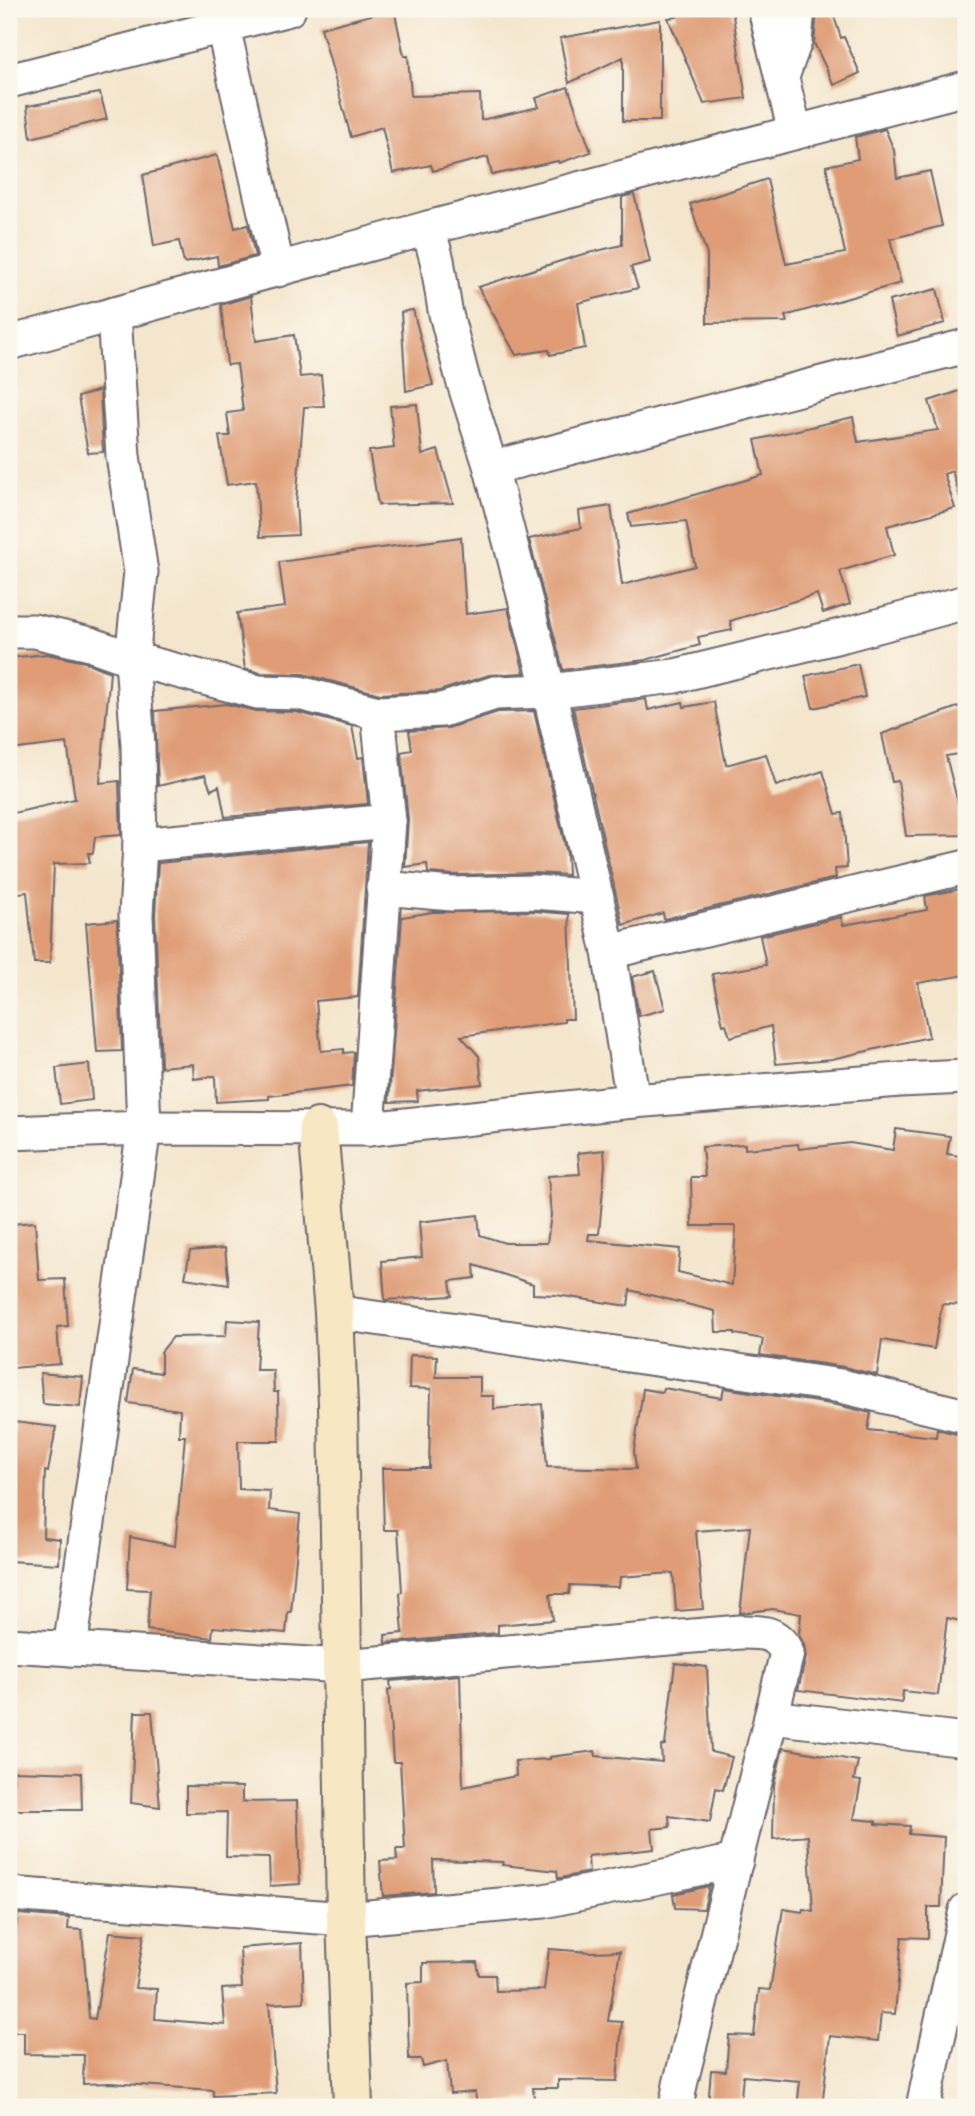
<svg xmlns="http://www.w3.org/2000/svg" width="975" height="2116" viewBox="0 0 975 2116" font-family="'Patrick Hand',sans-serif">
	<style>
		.building { fill: #df9c76 }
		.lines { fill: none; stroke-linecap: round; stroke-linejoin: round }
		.street-casing { stroke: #6c676e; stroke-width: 37 }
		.secondary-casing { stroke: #6c676e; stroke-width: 42 }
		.street { stroke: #fff; stroke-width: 33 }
		.secondary { stroke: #f7e8c3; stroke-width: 38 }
	</style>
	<rect width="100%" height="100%" fill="#fbf7ec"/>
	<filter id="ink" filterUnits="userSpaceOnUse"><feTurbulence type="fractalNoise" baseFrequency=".0143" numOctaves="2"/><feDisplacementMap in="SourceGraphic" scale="14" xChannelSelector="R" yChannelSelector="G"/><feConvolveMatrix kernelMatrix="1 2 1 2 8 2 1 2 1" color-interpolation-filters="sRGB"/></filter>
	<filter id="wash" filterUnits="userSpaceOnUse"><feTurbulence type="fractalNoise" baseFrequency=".00686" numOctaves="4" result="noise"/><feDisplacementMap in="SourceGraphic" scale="28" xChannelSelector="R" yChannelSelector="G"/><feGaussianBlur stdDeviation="1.57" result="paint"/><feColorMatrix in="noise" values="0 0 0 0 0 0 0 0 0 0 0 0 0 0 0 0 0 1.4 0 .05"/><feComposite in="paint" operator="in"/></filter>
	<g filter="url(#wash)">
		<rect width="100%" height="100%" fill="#f4e6cd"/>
		<g id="blocks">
			<g class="building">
				<polygon points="394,9 404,56 408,56 411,96 480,94 481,120 539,107 536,98 568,87 591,152 559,163 558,161 492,175 488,157 433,171 431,165 393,173 382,127 351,137 321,28"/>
				<polygon points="675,9 732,9 746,98 704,104 668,18 677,17"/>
				<polygon points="832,10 841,38 844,37 860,73 834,85 814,43 817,14"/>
				<polygon points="660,20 660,121 623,121 623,57 569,83 560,38"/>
				<polygon points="100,93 107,119 31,138 27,106"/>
				<polygon points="885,129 894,150 897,178 930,171 942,226 890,239 901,283 785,316 787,322 707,323 707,255 690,204 767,179 786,264 845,253 826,166 858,159 855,137"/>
				<polygon points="217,155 235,228 248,225 255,256 218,266 217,256 184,263 179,241 154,246 143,175"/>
				<polygon points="634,194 650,262 631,267 638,288 578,303 585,348 550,355 549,350 516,355 478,287 580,255 622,245 622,197"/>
				<polygon points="937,289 945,323 897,336 889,301"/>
				<polygon points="251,296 256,341 294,335 300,377 321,375 324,406 304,407 296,503 298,535 260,537 256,481 227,485 219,436 230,436 227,413 243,411 237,364 227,365 221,305"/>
				<polygon points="413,310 433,385 406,391 401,312"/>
				<polygon points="966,389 966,499 961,500 952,471 944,474 955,508 887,526 894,555 840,571 850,604 823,613 817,594 730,621 732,630 698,637 700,645 645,660 563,670 529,539 581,528 579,511 611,506 622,585 695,566 686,521 631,527 628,514 763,475 755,440 853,417 858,442 938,430 929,401"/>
				<polygon points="100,390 103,452 88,453 78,397"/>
				<polygon points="417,404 422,455 438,450 453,503 378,505 369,451 394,448 390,406"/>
				<polygon points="461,537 466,614 508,608 524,673 489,675 439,691 380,694 303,674 261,673 245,669 237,613 285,607 279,562"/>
				<polygon points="47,654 85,662 110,672 100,783 119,781 121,835 95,837 93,853 88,853 90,863 54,864 50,963 34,963 27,892 9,894 9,814 75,799 67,743 9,750 9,658"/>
				<polygon points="858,664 865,697 813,708 805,676"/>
				<polygon points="646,699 648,710 683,702 684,707 714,702 726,765 766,754 776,786 823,771 836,814 843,813 847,868 835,869 836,878 664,919 663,913 623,925 573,708"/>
				<polygon points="226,704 257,711 296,712 352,726 358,758 363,757 368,804 225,817 219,786 211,790 205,775 158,786 155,711"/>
				<polygon points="966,704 966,736 961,736 964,753 946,756 966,835 906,836 898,781 892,782 882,734"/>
				<polygon points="534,711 567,854 568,875 534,873 453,875 428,873 427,864 405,867 408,819 401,752 412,750 409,731 448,728 498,712"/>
				<polygon points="368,842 358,997 316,1001 321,1051 344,1049 344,1053 354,1052 352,1086 269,1096 269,1099 216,1102 215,1076 194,1079 193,1064 161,1067 155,915 158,863"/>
				<polygon points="966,888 966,975 918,983 929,1037 832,1059 776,1064 771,1026 730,1037 726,1024 723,1025 712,974 766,965 760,936 841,917 843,925 927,910 925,896"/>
				<polygon points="533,911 569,914 573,1019 564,1019 564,1022 461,1036 479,1056 482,1084 417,1091 418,1101 389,1102 402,917 433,912"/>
				<polygon points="117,920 122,1051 97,1052 86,923"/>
				<polygon points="655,971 665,1009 639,1016 632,977"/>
				<polygon points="89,1064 92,1100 60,1104 56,1068"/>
				<polygon points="896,1129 950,1136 947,1154 966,1157 966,1305 942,1304 934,1349 882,1340 877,1375 844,1367 760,1355 763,1339 735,1334 735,1332 716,1332 715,1311 630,1290 628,1306 556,1295 533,1294 533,1284 474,1265 475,1278 450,1281 452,1296 385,1300 382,1261 422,1257 419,1222 478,1215 480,1235 505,1243 547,1243 551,1215 548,1176 580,1174 578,1153 604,1150 605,1165 599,1234 589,1234 588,1240 680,1249 678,1272 732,1285 736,1226 692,1226 691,1177 705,1177 702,1147 745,1144 745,1149 798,1144 799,1149 850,1143 893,1150"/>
				<polygon points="35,1222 39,1280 65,1279 68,1326 57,1327 60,1364 12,1368 9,1320 9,1257 13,1256 11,1224"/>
				<polygon points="225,1248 229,1285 185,1278 190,1251"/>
				<polygon points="227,1320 259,1322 256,1370 273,1370 274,1392 278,1392 279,1441 238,1441 239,1489 270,1491 269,1510 300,1514 291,1612 288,1612 286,1633 213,1627 212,1638 147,1630 150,1590 127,1589 130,1537 175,1546 185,1436 179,1436 180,1410 128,1403 133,1369 161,1373 161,1352 173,1337 226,1336"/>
				<polygon points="410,1355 437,1356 436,1377 480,1377 480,1396 494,1396 494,1409 542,1404 547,1467 636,1469 634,1451 643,1389 662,1392 663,1388 722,1398 724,1388 837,1405 871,1413 868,1430 936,1437 937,1429 961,1435 960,1444 966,1445 966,1622 947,1618 938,1695 903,1691 902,1703 798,1690 806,1657 804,1645 799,1635 801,1614 773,1609 740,1613 750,1527 696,1531 703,1609 676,1611 673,1573 620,1577 619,1587 570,1585 569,1594 550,1594 553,1620 498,1625 498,1633 386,1643 385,1635 403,1633 400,1593 402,1592 398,1530 384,1530 382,1468 429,1468 431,1389 409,1388"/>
				<polygon points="40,1373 83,1377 80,1407 43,1404"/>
				<polygon points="14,1422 56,1427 48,1472 45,1471 43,1537 60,1539 59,1564 9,1561 9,1464"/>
				<polygon points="675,1663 707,1667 711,1752 732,1757 723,1790 716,1788 710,1822 669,1816 670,1827 652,1829 654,1849 588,1856 589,1872 561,1878 558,1878 557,1871 502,1865 503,1862 433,1860 434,1892 383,1896 380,1861 397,1860 396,1849 405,1849 400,1762 393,1762 388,1690 391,1689 390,1681 460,1675 463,1787 516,1776 515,1761 550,1759 550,1757 595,1751 596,1756 662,1762 661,1746 665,1745"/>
				<polygon points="135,1712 152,1712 160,1807 131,1803"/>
				<polygon points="783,1748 858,1761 854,1780 861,1781 854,1819 876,1821 876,1824 910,1826 909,1834 944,1837 941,1907 928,1907 928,1938 902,1937 895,2014 881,2013 878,2041 830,2036 822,2107 797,2107 800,2081 743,2076 740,2107 708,2107 711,2070 726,2071 729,2035 754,2036 759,1989 770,1990 783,1909 802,1912 803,1909 813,1911 808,1836 773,1839 774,1785"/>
				<polygon points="13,1771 81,1773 82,1810 15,1810"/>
				<polygon points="186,1786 242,1787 242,1802 297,1801 300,1884 270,1886 269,1858 226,1857 227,1812 186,1813"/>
				<polygon points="709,1886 704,1909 675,1908 673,1894"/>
				<polygon points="18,1914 69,1918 68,1929 82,1930 89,2018 95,2019 110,1932 144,1935 135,1988 157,1989 155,2019 225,2025 222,1989 242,1988 240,1948 302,1943 304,2002 269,2004 276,2093 213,2096 213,2090 110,2083 83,2084 84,2055 24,2054 24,2032 9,2032 9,1945 14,1946"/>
				<polygon points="549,1949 590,1952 620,1951 608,2021 622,2022 617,2081 558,2080 558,2088 533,2088 534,2099 477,2106 475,2092 450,2094 447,2061 423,2067 421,2059 409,2059 407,1983 423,1982 423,1963 477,1962 479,1975 495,1975 496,1991 544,1990"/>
			</g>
		</g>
	</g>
	<g filter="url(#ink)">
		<use href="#blocks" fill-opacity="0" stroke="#6c676e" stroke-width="2"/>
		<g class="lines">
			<g class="street-casing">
				<g id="street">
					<polyline points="219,9 278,270"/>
					<polyline points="765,9 795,132"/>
					<polyline points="783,74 795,41 798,9"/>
					<polyline points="9,81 289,9"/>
					<polyline points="9,343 428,228"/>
					<polyline points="491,468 966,346"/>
					<polyline points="9,631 34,631 90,644 132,659 258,692 299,693 378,713"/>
					<polyline points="140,845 389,821"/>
					<polyline points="383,888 452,894 534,892 597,897"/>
					<polyline points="609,952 966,867"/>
					<polyline points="633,1101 609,952 549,691 491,468 463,380 445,310 437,260 428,228 966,88"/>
					<polyline points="368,1129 389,821 378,713 442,710 495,693 549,691 675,676 844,635 966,602"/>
					<polyline points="9,1133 144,1128 368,1129 633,1101 900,1080 966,1077"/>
					<polyline points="334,1312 841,1386 966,1416"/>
					<path d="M9 1645 342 1666 740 1632C761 1632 777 1631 787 1653L680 2085 676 2107"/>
					<polyline points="70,1649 144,1128 136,915 140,845 138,746 132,659 141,572 123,456 114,314"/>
					<polyline points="771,1717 966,1740"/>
					<polyline points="9,1894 346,1919 544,1901 736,1861"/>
					<polyline points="923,2107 966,1910"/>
				</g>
			</g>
			<g class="secondary-casing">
				<polyline id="secondary" points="318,1128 334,1312 338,1404 346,1919 353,2107"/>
			</g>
			<use href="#street" class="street"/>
			<use href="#secondary" class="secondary"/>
		</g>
	</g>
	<rect width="975" height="2116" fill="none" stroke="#fbf7ec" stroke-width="35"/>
</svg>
